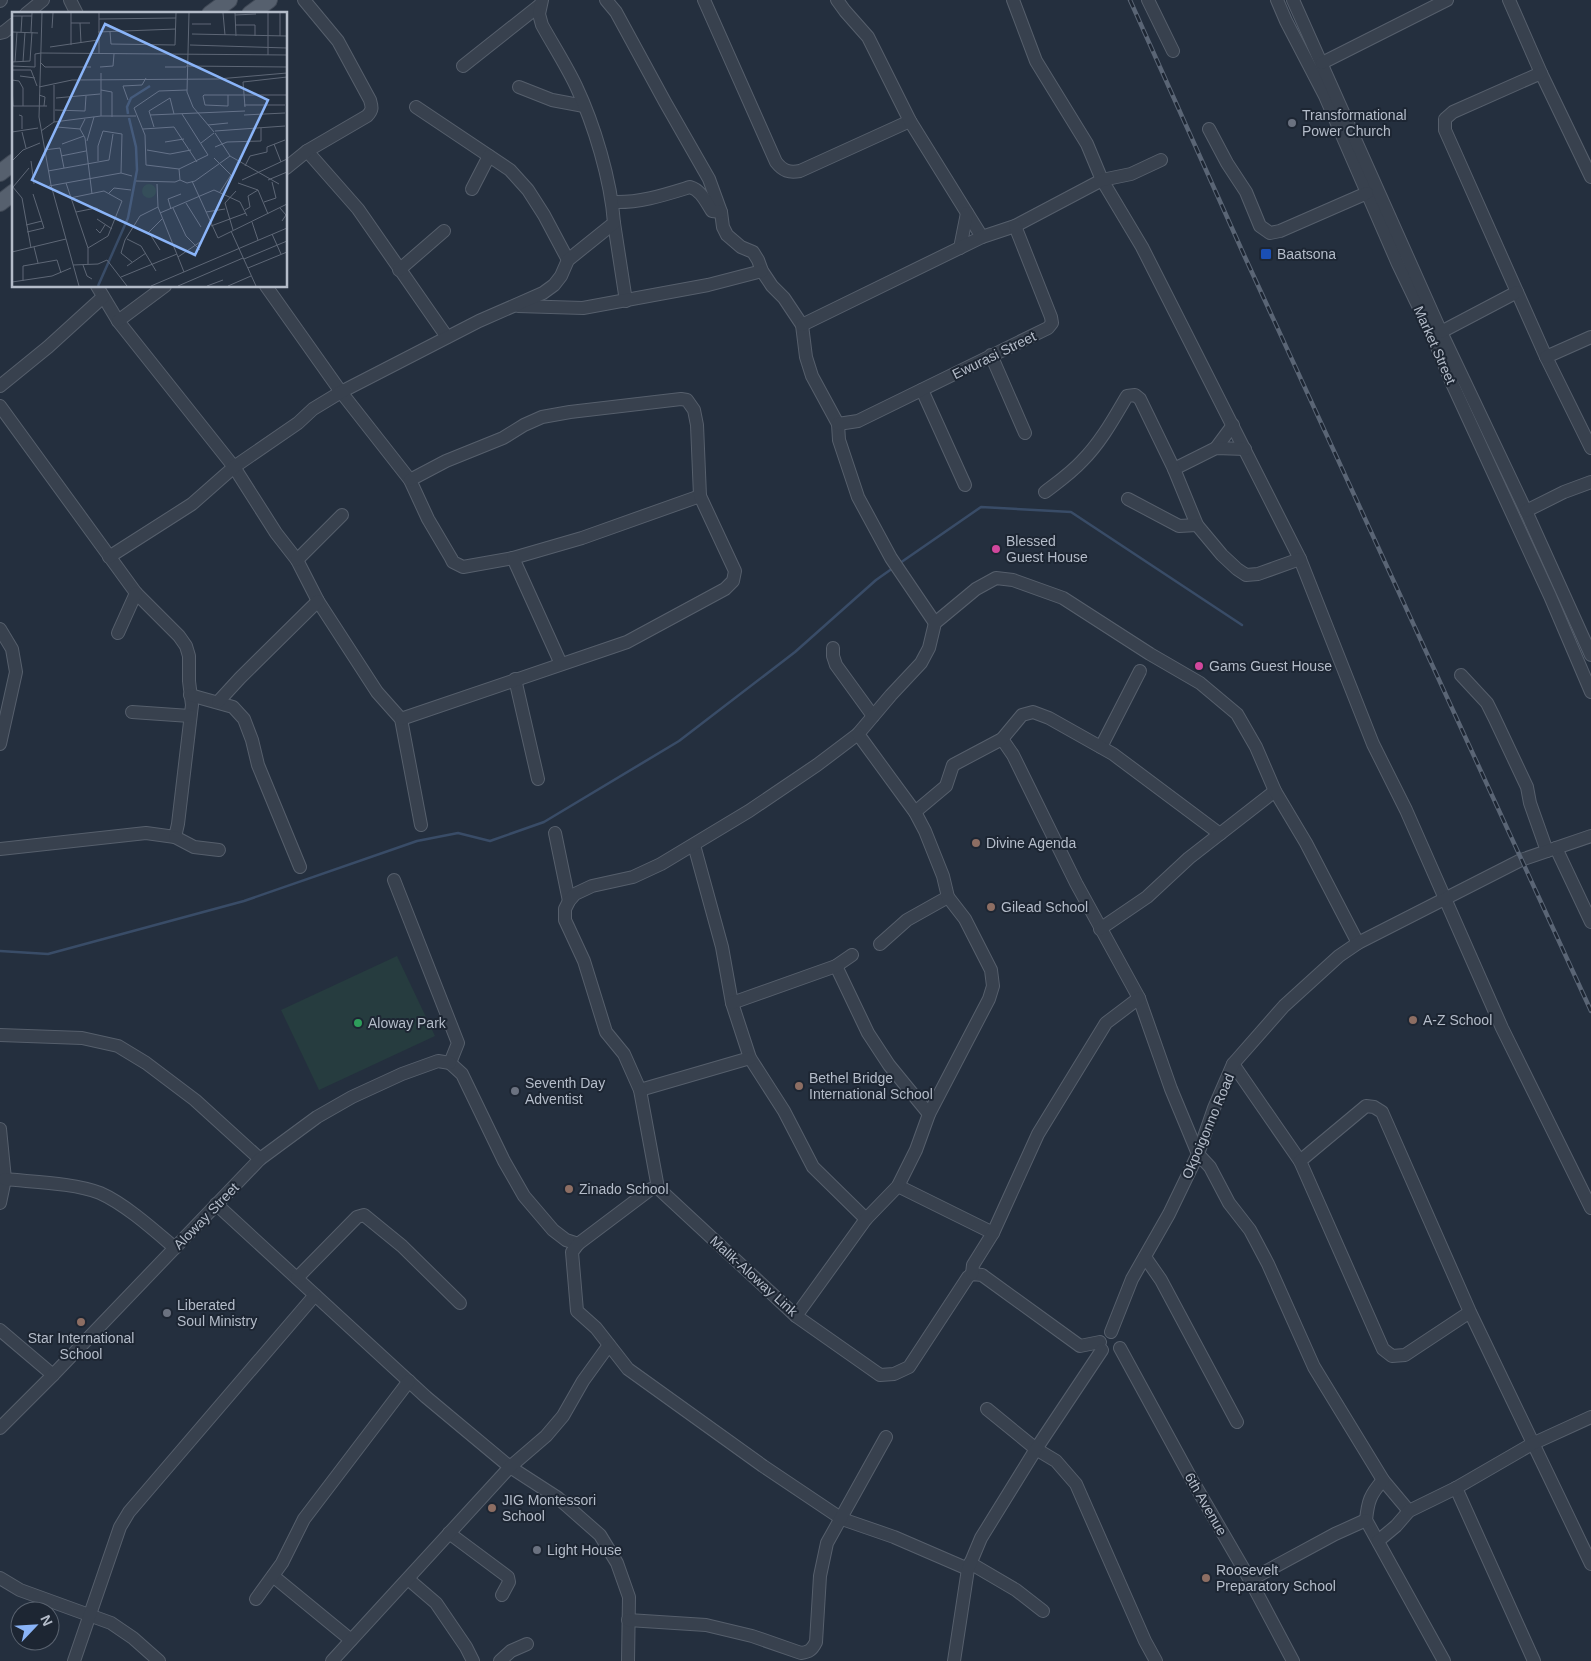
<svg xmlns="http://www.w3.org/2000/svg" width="1591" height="1661" viewBox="0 0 1591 1661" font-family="Helvetica,sans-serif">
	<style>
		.green { fill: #263c3f }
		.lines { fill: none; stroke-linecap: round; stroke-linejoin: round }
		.stream { stroke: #394c67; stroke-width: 2.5 }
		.minor-casing { stroke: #565f6c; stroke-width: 14 }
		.major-casing { stroke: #414a57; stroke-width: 18 }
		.minor { stroke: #38414e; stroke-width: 12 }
		.major { stroke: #56606e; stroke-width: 16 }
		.rail-casing { stroke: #5a6575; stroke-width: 4.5 }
		.rail { stroke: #1d2633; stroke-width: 2.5; stroke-dasharray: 8; stroke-linecap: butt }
		.worship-dot { fill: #6b7280; stroke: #1d2633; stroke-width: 2 }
		.transit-dot { fill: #1a4fb4; stroke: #1d2633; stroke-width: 2 }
		.hotel-dot { fill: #d1479c; stroke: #1d2633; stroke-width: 2 }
		.education-dot { fill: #8d6e63; stroke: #1d2633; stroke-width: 2 }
		.leisure-dot { fill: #2e9e5b; stroke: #1d2633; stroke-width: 2 }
		.labels { text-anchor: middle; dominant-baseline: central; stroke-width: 4; stroke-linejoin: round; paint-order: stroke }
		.poi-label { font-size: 14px; fill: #b4bcc9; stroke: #1d2633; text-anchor: start }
		.street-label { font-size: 14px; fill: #b4bcc9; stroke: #1d2633 }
		.inset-river { fill: none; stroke: #394c67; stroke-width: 2.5 }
		.inset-road { fill: none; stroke: #5e6776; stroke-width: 1 }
		.view { fill: #8ab4f8; fill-opacity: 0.15; stroke: #8ab4f8; stroke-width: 2.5 }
		.inset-edge { fill: none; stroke: #b4bcc9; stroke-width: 2.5 }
	</style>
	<rect width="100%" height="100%" fill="#242f3e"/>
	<polygon class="green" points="397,956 435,1036 319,1090 281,1010"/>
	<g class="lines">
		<g class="stream">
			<polyline points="900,563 981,507 1071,512 1242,625"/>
			<polyline points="0,951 48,954 244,901 417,841 458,833 490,841 544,822 679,741 795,652 876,580 893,568"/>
		</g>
		<g class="minor-casing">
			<g id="minor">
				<polyline points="70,0 77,14"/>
				<polyline points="606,0 616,12 665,102 709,179 721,212 723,227 727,235 741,247 753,252 758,260 762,271 772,286 784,298 802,325 806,357 812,376 838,424 839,440 858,497 891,558 935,623"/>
				<path d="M704 0 776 162C783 171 789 173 800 171L910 121"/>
				<polyline points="837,0 845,11 868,37 910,121 982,237"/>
				<polyline points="1013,0 1036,61 1087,144 1102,180 1142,247 1300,559 1373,744 1406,810 1502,1028 1591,1208"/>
				<polyline points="1148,0 1173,51"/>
				<polyline points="1277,0 1286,21 1325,96 1398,264 1433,337 1451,381 1550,596 1591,692"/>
				<polyline points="1293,0 1441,332 1526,511 1591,655"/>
				<polyline points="1509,0 1541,73 1591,177"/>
				<polyline points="0,1 1,0"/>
				<polyline points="26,14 43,0"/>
				<polyline points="0,33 4,32 14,24"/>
				<polyline points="1322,63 1447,0"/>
				<polyline points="463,66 540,5"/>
				<polyline points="1541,73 1453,112 1445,119 1445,130 1546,357 1591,448"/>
				<polyline points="519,87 552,100 584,106"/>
				<polyline points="416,107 510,170 528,190 544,215 568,260"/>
				<polyline points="1209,129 1227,163 1246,192 1260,226 1270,233 1280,231 1367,193"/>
				<polyline points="307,151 358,209 447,337"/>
				<path d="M286 168 307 151 367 116C373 110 372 107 370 100L338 41 304 0"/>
				<polyline points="472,189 489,156"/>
				<path d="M613 202C640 203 664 195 690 187 701 190 706 202 712 211L721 212"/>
				<polyline points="614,223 626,301"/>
				<polyline points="960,248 967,213"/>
				<polyline points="399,270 444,231"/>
				<polyline points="97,286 118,321 234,467 276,533 297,560 318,601 377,692 401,719 421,825"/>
				<polyline points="266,286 341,392 410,480 428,519 451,558 453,562 463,567 513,558 582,538 700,496"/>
				<polyline points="518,306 583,308 708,285 762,271"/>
				<polyline points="118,321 165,286"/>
				<polyline points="802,325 982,237 1015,226 1102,180 1131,174 1161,160"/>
				<polyline points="1441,332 1517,292"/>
				<polyline points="991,355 1025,433"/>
				<polyline points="1546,357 1591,337"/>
				<polyline points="0,386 48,347 103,297"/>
				<polyline points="922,390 965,485"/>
				<polyline points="0,406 136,593 179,636 186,646 189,656 189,681 192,705 178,824 175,837 146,833 0,849"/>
				<polyline points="838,424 858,421 1048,328 1052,323 1051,317 1015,226"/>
				<polyline points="1216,448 1233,425"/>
				<polyline points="1174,469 1216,448 1245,449"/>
				<path d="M1045 492C1058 482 1071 473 1082 461 1101 442 1114 418 1127 396L1135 395 1140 399 1174 469 1197 525 1222 555 1237 569 1246 575 1258 574 1300 559"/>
				<polyline points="1128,499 1179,526 1197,525"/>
				<polyline points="1526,511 1564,492 1591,482"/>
				<path d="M109 557 192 504 234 467 298 423 313 409 341 392 479 321 543 293 554 285 561 276 568 260 614 223C611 180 594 124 576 86 566 65 553 45 542 25L539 14 542 0"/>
				<polyline points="513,558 561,664"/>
				<polyline points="297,560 342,515"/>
				<polyline points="0,629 12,649 16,672 0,744"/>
				<polyline points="118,633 136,593"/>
				<polyline points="833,648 833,656 836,665 873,716"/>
				<polyline points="1461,675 1487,703 1494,717 1527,787 1530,803 1547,851"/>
				<polyline points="515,679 538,779"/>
				<polyline points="190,695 233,707 244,719 252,740 258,765 300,867"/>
				<polyline points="218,702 240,678 318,601"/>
				<polyline points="132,712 190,716"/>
				<polyline points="401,719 627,642 725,589 733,581 735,571 700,496 697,425 694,410 687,400 681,399 570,412 542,417 524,425 503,438 446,461 410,480"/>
				<polyline points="1002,739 1013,755 1076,883 1139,998 1171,1089 1198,1154 1210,1167 1229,1203 1250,1230 1268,1264 1314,1367 1383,1480 1409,1511"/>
				<polyline points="1101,747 1140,671"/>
				<polyline points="915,812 946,786 953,765 1002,739 1022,715 1033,712 1049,718 1113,754 1220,834"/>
				<polyline points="555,833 569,901"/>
				<polyline points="175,837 194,847 219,850"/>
				<polyline points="694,845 722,947 732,1003 750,1058 784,1111 813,1167 866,1219"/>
				<polyline points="1556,848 1591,922"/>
				<polyline points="394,880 458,1043 450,1063"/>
				<polyline points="1100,929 1147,897 1189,858 1275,791"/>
				<polyline points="880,944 907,920 948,897"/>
				<polyline points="836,966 868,1033 889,1065 929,1114"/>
				<polyline points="732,1003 836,966 852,955"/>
				<polyline points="0,1035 82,1038 118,1046 146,1063 195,1100 260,1159"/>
				<polyline points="450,1063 462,1074 504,1161 524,1196 553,1230 566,1240 578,1244 651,1189 658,1188"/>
				<polyline points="1233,1064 1300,1161"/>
				<polyline points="640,1090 750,1058"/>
				<polyline points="0,1129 5,1179 0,1203"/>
				<path d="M5 1179C33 1182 75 1183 100 1193 125 1204 154 1230 175 1248"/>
				<polyline points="898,1186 993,1233"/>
				<polyline points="658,1188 640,1090 624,1054 606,1032 584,961 565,920 565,909 569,901 575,894 592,886 633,877 661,864 749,811 817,765 858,734 891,695 921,663 929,648 935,623 976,589 996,578 1013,580 1063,598 1150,654 1200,683 1237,714 1256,747 1275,791 1306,843 1358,943"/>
				<polyline points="658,1188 796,1316 880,1375 894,1374 909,1367 968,1277 972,1274 982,1275 1080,1346 1100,1342"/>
				<polyline points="216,1204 426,1397 510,1467 558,1498 600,1535 617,1563 629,1597 628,1661"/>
				<polyline points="578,1244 572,1252 577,1311 596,1328 628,1369 763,1466 842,1519 894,1537 968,1569"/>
				<polyline points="1145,1257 1161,1280 1237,1422"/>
				<polyline points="972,1274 973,1265 993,1233 1038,1134 1106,1023 1139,998"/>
				<polyline points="297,1278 357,1217 364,1215 402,1246 460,1303"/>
				<polyline points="1470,1312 1405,1355 1392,1356 1383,1349 1300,1161 1366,1106 1374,1107 1382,1112 1470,1312 1591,1564"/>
				<polyline points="796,1316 866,1219 898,1186 916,1150 929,1114 989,999 993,986 991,970 965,919 948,897 943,876 925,831 915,812 858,734"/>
				<polyline points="0,1330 53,1375"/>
				<polyline points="1111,1332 1132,1279 1169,1214 1198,1154 1214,1108 1233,1064 1284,1006 1339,956 1358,943 1521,860 1591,836"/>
				<polyline points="1120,1348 1192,1480 1250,1580 1293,1661"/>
				<polyline points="987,1409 1036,1449 1056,1461 1076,1484 1145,1641 1156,1661"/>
				<polyline points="0,1428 53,1375 260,1159 317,1117 352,1097 402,1074 438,1061 450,1063"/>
				<path d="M1383 1480C1370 1495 1368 1501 1366 1520L1444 1661"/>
				<polyline points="1456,1488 1534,1661"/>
				<polyline points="449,1533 508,1577 509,1582 502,1595"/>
				<polyline points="1378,1541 1396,1526 1409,1511 1456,1488 1532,1444 1591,1417"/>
				<polyline points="970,1563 1016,1590 1043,1611"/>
				<polyline points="273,1576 351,1640"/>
				<polyline points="0,1578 20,1590 111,1623 133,1638 159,1661"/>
				<polyline points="408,1579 436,1603 466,1647 473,1661"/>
				<polyline points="1250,1580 1335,1534 1366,1520"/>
				<polyline points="256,1599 282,1563 304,1519 409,1381"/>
				<path d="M628 1620 706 1625 752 1636 801 1653C809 1652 812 1650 816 1642L820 1576 827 1543 886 1437"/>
				<polyline points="74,1661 120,1527 129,1512 315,1295"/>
				<polyline points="332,1661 510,1467 546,1436 563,1416 583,1381 609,1345"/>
				<polyline points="500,1661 511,1651 527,1644"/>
				<polyline points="954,1661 968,1569 981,1538 1036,1449 1102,1350"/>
			</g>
		</g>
		<g class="major-casing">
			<g id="major">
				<polyline points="210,14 229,0"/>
				<polyline points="250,14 269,0"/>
				<polyline points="0,173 14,162"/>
				<polyline points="0,203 14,192"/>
			</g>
		</g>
		<use href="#minor" class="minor"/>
		<use href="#major" class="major"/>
		<g class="rail-casing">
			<polyline id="rail" points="1130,0 1244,255 1591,1011"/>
		</g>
		<use href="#rail" class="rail"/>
	</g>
	<g class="worship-dot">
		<circle cx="1292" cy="123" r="5"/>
		<circle cx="515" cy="1091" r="5"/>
		<circle cx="167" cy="1313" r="5"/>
		<circle cx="537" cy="1550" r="5"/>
	</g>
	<rect class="transit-dot" x="1260" y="248" width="12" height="12" rx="2.5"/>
	<g class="hotel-dot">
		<circle cx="996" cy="549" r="5"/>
		<circle cx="1199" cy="666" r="5"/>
	</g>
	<g class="education-dot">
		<circle cx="976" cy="843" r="5"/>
		<circle cx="991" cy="907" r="5"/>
		<circle cx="1413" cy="1020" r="5"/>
		<circle cx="799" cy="1086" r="5"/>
		<circle cx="569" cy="1189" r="5"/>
		<circle cx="81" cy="1322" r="5"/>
		<circle cx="492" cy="1508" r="5"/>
		<circle cx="1206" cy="1578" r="5"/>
	</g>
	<circle class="leisure-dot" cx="358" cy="1023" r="5"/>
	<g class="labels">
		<g class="poi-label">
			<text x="1302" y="115">Transformational<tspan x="1302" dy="16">Power Church</tspan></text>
			<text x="1277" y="254">Baatsona</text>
			<text x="1006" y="541">Blessed<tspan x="1006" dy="16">Guest House</tspan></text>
			<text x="1209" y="666">Gams Guest House</text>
			<text x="986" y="843">Divine Agenda</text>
			<text x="1001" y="907">Gilead School</text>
			<text x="1423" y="1020">A-Z School</text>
			<text x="368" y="1023">Aloway Park</text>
			<text x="809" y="1078">Bethel Bridge<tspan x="809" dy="16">International School</tspan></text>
			<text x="525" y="1083">Seventh Day<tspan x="525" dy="16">Adventist</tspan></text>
			<text x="579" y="1189">Zinado School</text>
			<text x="177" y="1305">Liberated<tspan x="177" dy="16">Soul Ministry</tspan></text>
			<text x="81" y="1338" text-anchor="middle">Star International<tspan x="81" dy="16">School</tspan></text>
			<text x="502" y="1500">JIG Montessori<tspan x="502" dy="16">School</tspan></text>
			<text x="547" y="1550">Light House</text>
			<text x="1216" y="1570">Roosevelt<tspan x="1216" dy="16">Preparatory School</tspan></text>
		</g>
		<g class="street-label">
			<text transform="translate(1435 345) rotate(66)">Market Street</text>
			<text transform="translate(994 355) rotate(-26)">Ewurasi Street</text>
			<text transform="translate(1208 1126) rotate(-67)">Okpoigonno Road</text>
			<text transform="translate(206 1216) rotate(-46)">Aloway Street</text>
			<text transform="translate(754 1276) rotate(42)">Malik-Aloway Link</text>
			<text transform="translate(1206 1504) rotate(60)">6th Avenue</text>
		</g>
	</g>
	<g transform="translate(12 12)">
		<rect width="275" height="275" fill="#242f3e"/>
		<path d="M130 179a7 7 0 1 1 14 0a7 7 0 1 1-14 0Z" fill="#263c3f"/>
		<path class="inset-river" d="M116 102 115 95 119 86 138 74M86 274 116 206 125 158 124 135 117 106"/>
		<path class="inset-road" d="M30 1 27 105 39 173 67 274M177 1 175 80 181 95 202 120M211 1 213 23M223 1 224 24M223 3 244 2M0 4H20M87 7 164 6M59 11H78M68 11 69 31M180 12H199M223 13H243V24M40 16 41 1M0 20 26 21M9 20 10 4M19 20 20 1M86 20 164 17M98 20 99 32 163 33 164 1M180 22 275 24M268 24V1M59 33V1M178 33 275 36M38 35 86 28M87 41V1M256 43V1M0 50 18 49 20 20M3 50 5 20M11 50 13 20M29 51 33 55H79M0 54 23 55V42L29 41 275 43M174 54 275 55M88 55 101 54 102 42M153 55H174M0 58H19L25 74M275 58V138M8 64 23 66M0 68 7 69 11 76V94M231 70 275 65M231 70 233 95M0 72 1 94M27 75 60 68 206 67 275 61M89 78 100 80V105M27 83 33 85 32 94M216 83V94L193 93 191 84 192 83H274M44 86 88 82M158 86 162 102M116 88 111 74 130 73 134 66M232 93H273M0 94H35M43 98 73 99 74 84M7 103 10 104V117M138 103 233 99M232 103 273 101M89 104V61M73 107 68 117 73 126 80 182M42 110 89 104H124M196 113 216 111M45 115 68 117M142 115 137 99 158 86M131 117 162 115 185 150M29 119 42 110V73M203 119 273 114M0 120 26 116M10 120 14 136M203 121 218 144 267 172M75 129 82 105M153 130 172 127M189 131 202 121M50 132 72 124M262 132 269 150M203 135 215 130 249 129V116M32 138 48 136 52 156M135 138 158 142 179 138M49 144 74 139M202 146 219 163 208 180M0 149 11 138 28 131M19 149 22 172M86 149V134L91 119 110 122 109 161M233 154 238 144 255 140V135L273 128M167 157 134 153 133 123 122 96 147 79 175 78M167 157 196 143 170 102M36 159 97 148 101 122M168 168 175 171 183 169 218 144M230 168 275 147M256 168 275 160M124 169 163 170 168 168 167 157M180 169 206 226 275 192M54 171 76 236V252M226 171 246 178 256 202M145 172 146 195 172 260M0 174 10 186 19 236M37 174 109 161 120 164M1 175 17 156M97 181 102 176 119 178M58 186 92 179 110 189 96 224 76 236M252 190 264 186 260 170M174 191 189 215M161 196 174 224 188 238M268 196 274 203 270 209M159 197 156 187 169 182M233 198 238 195 236 184 246 178M64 200 84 196 103 207M194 200 213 197M148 201 202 178 228 190 235 204M85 207 100 217M240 210 246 228M14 213 30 209M199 214 234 201M121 215 138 222 148 238M84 217 88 221 93 213M221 218 213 191 224 179M219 219 244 274M15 220 32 216 21 182M136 221 150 207M260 222 269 242M115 227 129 234 144 259M22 235 26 251M0 240 54 227M166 245 191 228M232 247 275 229M120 250 109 241 113 228 128 204 146 195M61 253 86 252 95 248 115 274M71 253 75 264 80 267M115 254 134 241M236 256 275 240M109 265 165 242M11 269V254L45 248 49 261M0 270 40 264 59 256M139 274 275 216M166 274 231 246M195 274 211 268M216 274 239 264"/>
		<path class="view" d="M93 12 256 88 183 243 20 168Z"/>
		<rect width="275" height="275" class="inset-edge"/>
	</g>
	<g transform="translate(35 1626) rotate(65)"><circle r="24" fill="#1d2633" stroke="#59626f"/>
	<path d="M0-4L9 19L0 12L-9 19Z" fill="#8ab4f8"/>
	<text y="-8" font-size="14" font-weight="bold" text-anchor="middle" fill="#b4bcc9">N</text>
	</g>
</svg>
